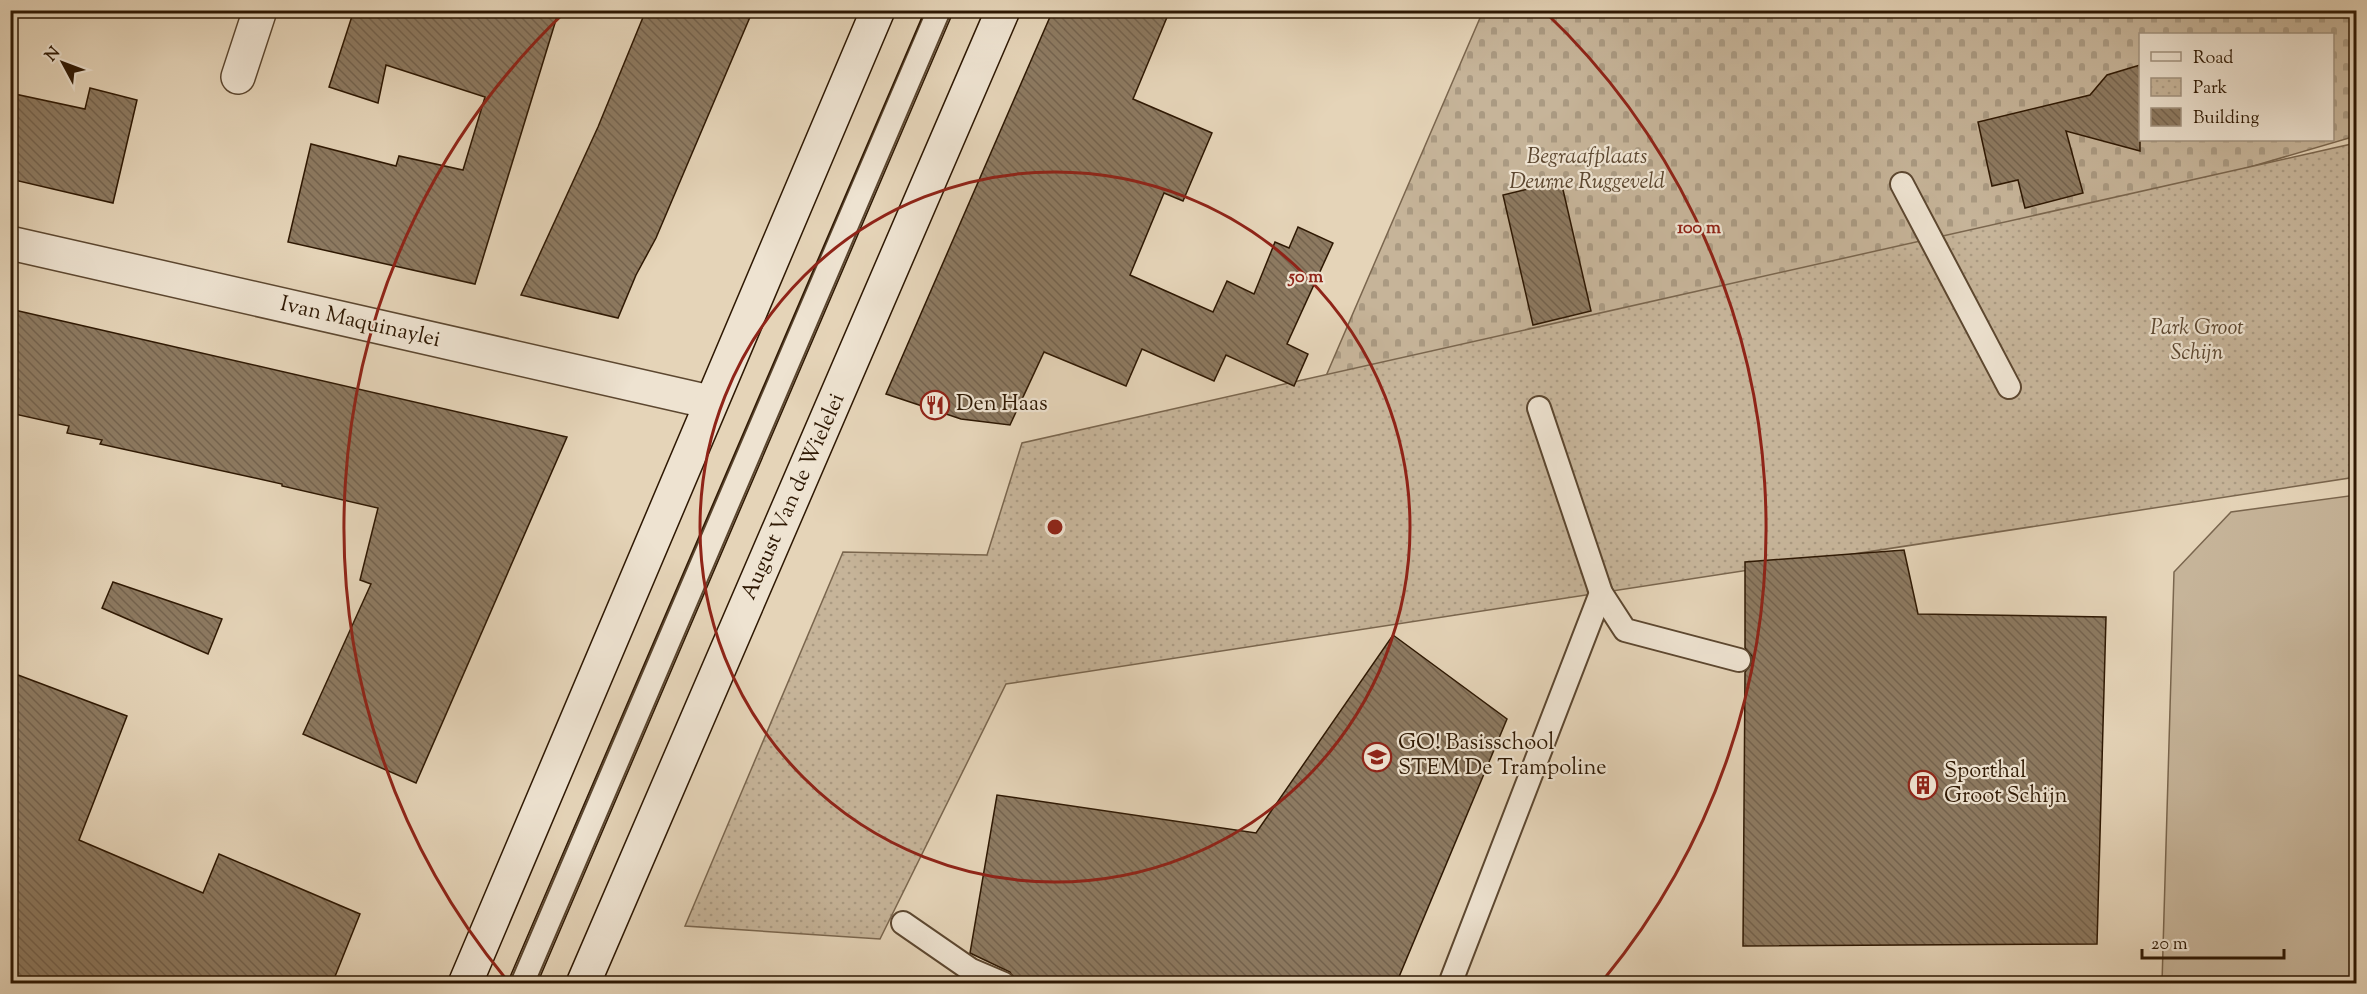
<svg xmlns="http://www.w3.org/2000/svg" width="2367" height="994" viewBox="0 0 2367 994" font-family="'Sorts Mill Goudy',serif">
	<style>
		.green { fill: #c6b499; stroke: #7a664e; stroke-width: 1.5 }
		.cemetery { fill: url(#cemetery-stones); stroke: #7a664e; stroke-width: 1.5; fill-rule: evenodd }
		.park { fill: url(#park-dots); stroke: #7a664e; stroke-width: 1.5 }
		.building { fill: url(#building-back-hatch); stroke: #2e1803; stroke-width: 1.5 }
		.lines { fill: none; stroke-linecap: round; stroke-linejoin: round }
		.service-casing { stroke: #5c4730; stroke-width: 26 }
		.minor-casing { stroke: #5c4730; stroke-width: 36 }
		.secondary-casing { stroke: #2e1803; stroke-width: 36 }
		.service { stroke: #eee3d1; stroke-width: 22 }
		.minor { stroke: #eee3d1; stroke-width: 33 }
		.secondary { stroke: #eee3d1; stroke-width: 33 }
		.tram { stroke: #2e1803; stroke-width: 1.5 }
		.ring { fill: none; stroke: #8f2418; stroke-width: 3 }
		.labels { text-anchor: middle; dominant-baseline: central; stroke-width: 4.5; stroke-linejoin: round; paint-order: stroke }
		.park-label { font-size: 22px; font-style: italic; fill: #5c4730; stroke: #eee3d1 }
		.street-label { font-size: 22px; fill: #2e1803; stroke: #eee3d1 }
		.poi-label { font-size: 22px; fill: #2e1803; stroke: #eee3d1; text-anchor: start }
		.centre { fill: #8f2418; stroke: #eee3d1; stroke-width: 3 }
		.ring-label { font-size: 18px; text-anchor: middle; font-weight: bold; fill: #8f2418; stroke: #eee3d1; stroke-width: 4.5; stroke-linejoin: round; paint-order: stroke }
	</style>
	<defs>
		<pattern id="cemetery-stones" width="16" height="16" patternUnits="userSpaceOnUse" patternTransform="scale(1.5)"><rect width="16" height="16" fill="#c6b499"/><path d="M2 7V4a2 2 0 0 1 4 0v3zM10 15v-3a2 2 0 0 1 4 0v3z" fill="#aa9a82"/></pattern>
		<pattern id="park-dots" width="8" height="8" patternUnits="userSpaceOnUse" patternTransform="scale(1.5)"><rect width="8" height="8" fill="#c6b499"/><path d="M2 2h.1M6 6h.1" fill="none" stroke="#aa9a82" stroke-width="1.8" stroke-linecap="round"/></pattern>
		<pattern id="building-back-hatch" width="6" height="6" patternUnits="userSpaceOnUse" patternTransform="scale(1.5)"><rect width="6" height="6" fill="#8d7a61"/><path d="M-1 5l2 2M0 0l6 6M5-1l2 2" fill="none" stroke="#74634e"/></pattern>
	</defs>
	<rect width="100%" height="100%" fill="#e5d4b8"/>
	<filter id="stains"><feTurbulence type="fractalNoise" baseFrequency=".00333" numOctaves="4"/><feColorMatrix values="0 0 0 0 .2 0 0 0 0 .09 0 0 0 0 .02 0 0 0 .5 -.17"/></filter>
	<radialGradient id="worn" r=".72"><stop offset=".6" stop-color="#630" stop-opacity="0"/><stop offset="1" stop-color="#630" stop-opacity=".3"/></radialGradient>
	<polygon class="green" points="2356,495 2356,983 2162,983 2174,572 2231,512"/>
	<path class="cemetery" d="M1483 11H2356V136L2110 208 1323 383ZM2140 34H2332V140H2140Z"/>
	<polygon class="park" points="2356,143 2356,477 1006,684 880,939 685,926 843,552 987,555 1022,443"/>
	<g class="building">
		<polygon points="354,10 559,10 475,284 288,242 311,144 396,166 399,156 463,170 485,97 386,65 378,103 329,87"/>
		<polygon points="646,10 753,10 656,238 636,275 618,318 521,295 598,127"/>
		<polygon points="1053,10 1170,10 1133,99 1212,133 1183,201 1164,193 1130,275 1213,312 1227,281 1254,294 1275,242 1289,248 1298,227 1333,243 1287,344 1308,354 1294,386 1226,355 1214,381 1142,349 1126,386 1044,352 1010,425 961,419 886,394"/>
		<polygon points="2140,65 2140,151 2066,131 2083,193 2025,208 2018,180 1992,186 1978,122 2090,95 2107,75"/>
		<polygon points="90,88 137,100 113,203 10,179 10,93 85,109"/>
		<polygon points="1561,181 1591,311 1533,325 1503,195"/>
		<polygon points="10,309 567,437 416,783 303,734 371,584 360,580 378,508 282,486 282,484 100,444 102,440 67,433 69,426 10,413"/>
		<polygon points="1904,550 1918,614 2106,617 2097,944 1743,946 1745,672 1752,663 1752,656 1745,648 1745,562"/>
		<polygon points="113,582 222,619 208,654 102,608"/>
		<polygon points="1393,635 1507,719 1396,984 1017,984 1010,972 970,953 997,795 1256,833"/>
		<polygon points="10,672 127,716 79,840 203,893 219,854 360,914 332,984 10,984"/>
	</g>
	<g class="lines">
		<g class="service-casing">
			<g id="service">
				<polyline points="1902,184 2009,387"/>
				<polyline points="1539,408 1601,593 1625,630 1739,660"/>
				<polyline points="903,923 971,970 1004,984"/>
				<polyline points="522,984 939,10"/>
				<polyline points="1450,984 1601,593"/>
			</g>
		</g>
		<g class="minor-casing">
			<g id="minor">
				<polyline points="238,77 260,10"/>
				<polyline points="10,243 710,402"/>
			</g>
		</g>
		<g class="secondary-casing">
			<g id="secondary">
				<polyline points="465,984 878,10"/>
				<polyline points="583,984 1003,10"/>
			</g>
		</g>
		<use href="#service" class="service"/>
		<use href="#minor" class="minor"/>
		<use href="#secondary" class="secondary"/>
		<g class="tram">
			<polyline points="507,984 925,10"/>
			<polyline points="537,984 954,10"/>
		</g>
	</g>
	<g class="ring">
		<circle cx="1055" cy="527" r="355"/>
		<path d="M506 979A711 711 0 0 1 566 11M1544 11A711 711 0 0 1 1604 979"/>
	</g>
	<defs>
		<g id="restaurant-ring" transform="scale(1.5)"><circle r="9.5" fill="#eee3d1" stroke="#8f2418" stroke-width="1.5"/><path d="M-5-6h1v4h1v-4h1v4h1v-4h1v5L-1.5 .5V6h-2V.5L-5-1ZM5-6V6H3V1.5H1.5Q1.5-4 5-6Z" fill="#8f2418"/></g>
		<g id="school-ring" transform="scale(1.5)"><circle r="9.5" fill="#eee3d1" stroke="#8f2418" stroke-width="1.5"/><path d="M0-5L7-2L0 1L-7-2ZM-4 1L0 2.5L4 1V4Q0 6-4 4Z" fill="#8f2418"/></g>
		<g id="building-ring" transform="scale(1.5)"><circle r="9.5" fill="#eee3d1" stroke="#8f2418" stroke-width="1.5"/><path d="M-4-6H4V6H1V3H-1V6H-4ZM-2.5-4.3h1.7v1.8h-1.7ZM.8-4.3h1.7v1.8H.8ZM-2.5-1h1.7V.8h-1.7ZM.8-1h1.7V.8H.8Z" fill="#8f2418"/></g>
	</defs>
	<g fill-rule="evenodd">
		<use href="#restaurant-ring" x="935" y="405"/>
		<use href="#school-ring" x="1377" y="757"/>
		<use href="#building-ring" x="1923" y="785"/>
	</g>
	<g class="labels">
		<g class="park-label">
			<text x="1587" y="158">Begraafplaats<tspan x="1587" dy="25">Deurne Ruggeveld</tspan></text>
			<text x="2197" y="329">Park Groot<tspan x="2197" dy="25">Schijn</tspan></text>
		</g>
		<g class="street-label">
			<text transform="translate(360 323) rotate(13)">Ivan Maquinaylei</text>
			<text transform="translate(794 497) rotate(-66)">August Van de Wielelei</text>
		</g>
		<g class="poi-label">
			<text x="956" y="405">Den Haas</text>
			<text x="1398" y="744">GO! Basisschool<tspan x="1398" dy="25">STEM De Trampoline</tspan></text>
			<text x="1944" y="772">Sporthal<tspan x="1944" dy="25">Groot Schijn</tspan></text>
		</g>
	</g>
	<circle cx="1055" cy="527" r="9" class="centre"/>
	<g class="ring-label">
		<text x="1699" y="233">100 m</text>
		<text x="1306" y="282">50 m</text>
	</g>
	<rect width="2367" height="994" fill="none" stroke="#e5d4b8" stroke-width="36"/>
	<rect x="12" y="12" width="2343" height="970" fill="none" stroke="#2e1803" stroke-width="3"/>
	<rect x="18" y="18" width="2331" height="958" fill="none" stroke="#2e1803" stroke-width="1.5"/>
	<rect x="2139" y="33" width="195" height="108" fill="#eee3d1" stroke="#a1927f" stroke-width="1.5"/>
	<rect x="2151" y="52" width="30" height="9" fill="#eee3d1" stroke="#a1927f" stroke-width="1.5"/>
	<text x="2193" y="63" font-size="18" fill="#2e1803">Road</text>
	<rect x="2151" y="78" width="30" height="18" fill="url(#park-dots)" stroke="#a1927f" stroke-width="1.5"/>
	<text x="2193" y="93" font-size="18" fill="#2e1803">Park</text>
	<rect x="2151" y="108" width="30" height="18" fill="url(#building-back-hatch)" stroke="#a1927f" stroke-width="1.5"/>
	<text x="2193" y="123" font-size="18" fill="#2e1803">Building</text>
	<g transform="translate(63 63) rotate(311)" stroke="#eee3d1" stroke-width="4.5" paint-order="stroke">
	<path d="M0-4.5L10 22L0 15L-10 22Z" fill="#2e1803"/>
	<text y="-9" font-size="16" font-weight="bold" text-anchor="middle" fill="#2e1803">N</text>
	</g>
	<path d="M2142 949v9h142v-9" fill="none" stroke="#2e1803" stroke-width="3"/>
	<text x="2151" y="949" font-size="18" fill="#2e1803" stroke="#eee3d1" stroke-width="4.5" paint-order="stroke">20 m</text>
	<rect width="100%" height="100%" filter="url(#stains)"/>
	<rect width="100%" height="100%" fill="url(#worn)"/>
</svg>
